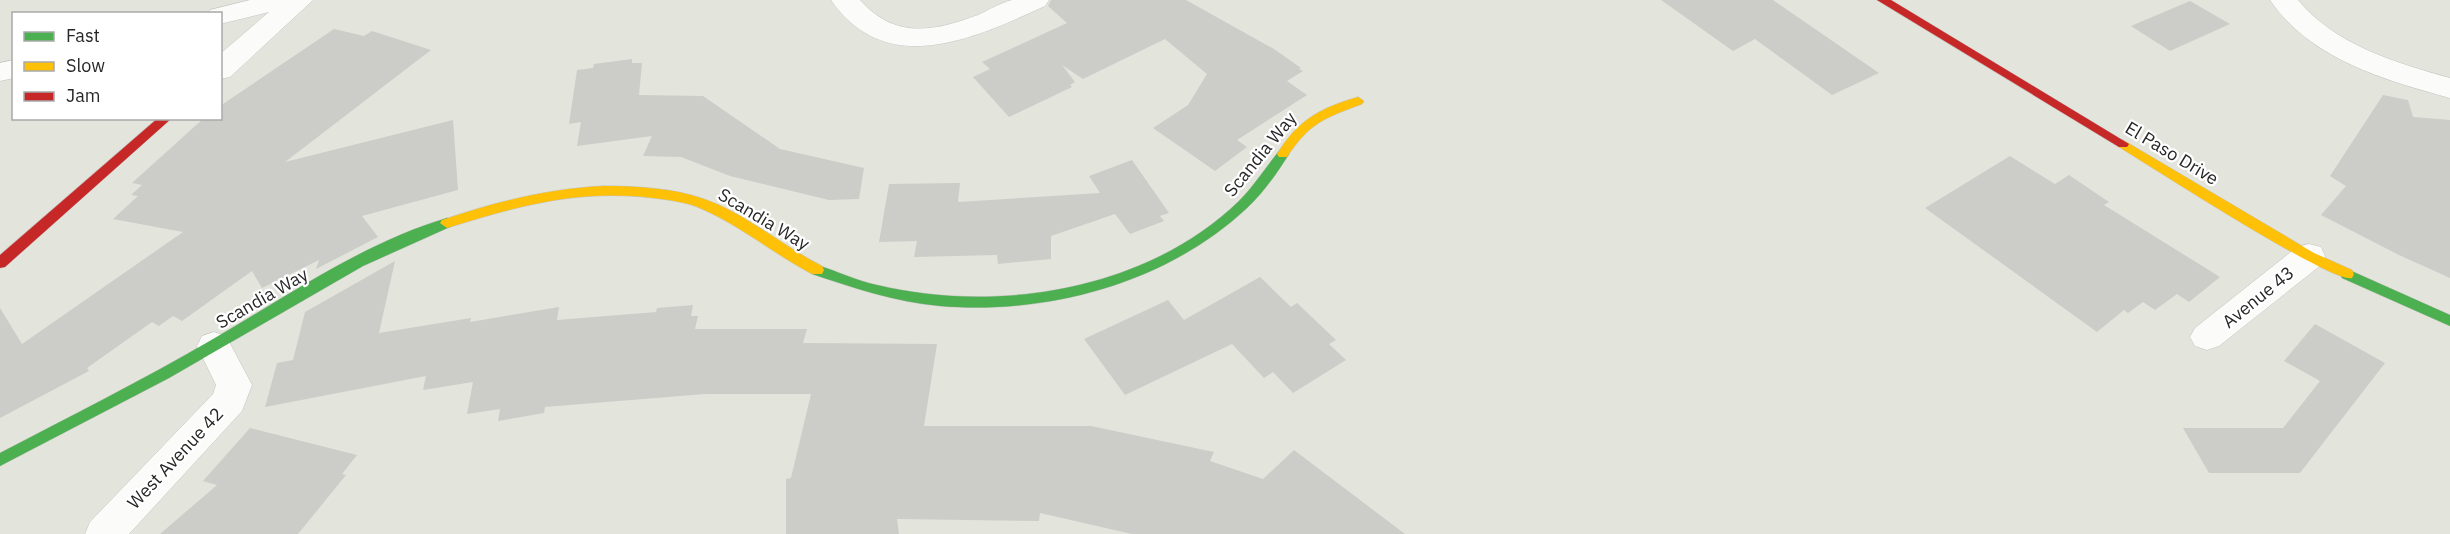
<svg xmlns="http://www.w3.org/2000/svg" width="2450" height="534" viewBox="0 0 2450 534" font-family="'IBM Plex Sans',sans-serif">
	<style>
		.building { fill: #cccdc8 }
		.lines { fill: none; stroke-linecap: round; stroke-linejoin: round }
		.street-casing { stroke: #c3c2c1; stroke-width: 1 }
		.fast-casing { stroke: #c3c2c1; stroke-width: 1 }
		.slow-casing { stroke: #c3c2c1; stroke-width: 1 }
		.jam-casing { stroke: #c3c2c1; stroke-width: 1 }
		.street { fill: #fbfbfa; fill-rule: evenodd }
		.fast { fill: #4caf50; fill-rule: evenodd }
		.slow { fill: #ffc107; fill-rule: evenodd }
		.jam { fill: #c62828; fill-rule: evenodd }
		.labels { text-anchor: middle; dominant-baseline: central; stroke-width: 4.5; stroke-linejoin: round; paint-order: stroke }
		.street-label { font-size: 18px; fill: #272727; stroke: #fff }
	</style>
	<rect width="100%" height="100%" fill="#e3e4dc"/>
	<g class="building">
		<polygon points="1051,0 1186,0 1274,49 1301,68 1299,69 1303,71 1287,81 1307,95 1237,140 1247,147 1215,171 1153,128 1188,105 1207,74 1165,39 1083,79 1062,65 1075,82 1070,85 1072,87 1009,117 973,77 990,69 982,62 1067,23 1048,6"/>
		<polygon points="1661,0 1773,0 1879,73 1832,95 1755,39 1733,51"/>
		<polygon points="2190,1 2230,24 2170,51 2131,26"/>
		<polygon points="334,29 364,36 372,31 431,50 285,162 453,120 458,190 362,216 378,237 316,269 319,260 262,288 252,271 182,321 173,316 159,326 152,322 87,368 89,371 0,418 0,308 22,344 183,232 113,219 138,196 131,195 142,185 132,183 204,118 220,118 220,106"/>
		<polygon points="632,59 632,63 642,63 639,95 703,96 780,149 864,168 859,199 829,200 730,176 681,157 643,156 652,136 577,146 581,122 569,124 577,70 593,68 594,64"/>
		<polygon points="2383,95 2408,100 2413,117 2450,120 2450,278 2399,255 2321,215 2346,186 2330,176"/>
		<polygon points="2010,156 2055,184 2069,175 2109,202 2104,205 2220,277 2189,302 2177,294 2155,310 2143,302 2128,313 2124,310 2097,332 1925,208"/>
		<polygon points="1132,160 1169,213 1160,216 1164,221 1130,234 1115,214 1051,236 1051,259 998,264 997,255 914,257 917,241 879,242 889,184 960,183 958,202 1100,193 1089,176"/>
		<polygon points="395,261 379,333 471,318 470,322 559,307 557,320 656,312 657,308 693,305 691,316 698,316 695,329 807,329 803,343 937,344 924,426 1091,426 1214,452 1210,461 1263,479 1294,450 1405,534 1132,534 1040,513 1039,521 897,519 899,534 786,534 786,479 791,478 811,394 705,394 545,407 544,413 498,421 500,409 467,414 473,382 423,390 426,376 265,407 277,363 293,360 305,312"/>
		<polygon points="1260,277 1291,307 1297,303 1336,340 1329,344 1346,360 1293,393 1273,372 1264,378 1232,344 1125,395 1084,339 1168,300 1184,320"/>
		<polygon points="2315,324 2385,363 2300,473 2209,473 2183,428 2283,428 2320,381 2284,361"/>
		<polygon points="250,428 357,455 342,474 346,475 298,534 160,534 217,485 203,481"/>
	</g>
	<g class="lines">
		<g class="street-casing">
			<g id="street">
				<polygon points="250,0 313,0 230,77 220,79 220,54 269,12 220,24 220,14 208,14 210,10"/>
				<path d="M831 0H860C895 39 932 32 978 15 989 10 1000 3 1012 0 1023 0 1037 0 1049 0L1045 6C975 38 886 80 831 0Z"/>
				<path d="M2270 0H2298C2335 45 2396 63 2450 78V98C2384 80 2310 59 2270 0Z"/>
				<polygon points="14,60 14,78 0,81 0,63"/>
				<polygon points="2309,244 2321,247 2325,256 2321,265 2219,346 2207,350 2195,346 2190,337 2195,328 2297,247"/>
				<polygon points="214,332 226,336 252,385 242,411 129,534 85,534 90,522 213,394 216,385 197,346 202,336"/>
			</g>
		</g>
		<g class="fast-casing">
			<g id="fast">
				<path d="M1283 150 1289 154C1278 172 1263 193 1247 208 1167 283 1048 315 940 306 895 302 854 288 812 274L810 270 817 265C837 271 857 281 877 285 999 314 1147 290 1239 201 1254 186 1266 167 1279 151Z"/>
				<path d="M447 218 452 220 454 223 452 226 363 266 169 378 0 466V453C71 416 143 380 213 339 288 296 363 243 447 218Z"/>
				<polygon points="2347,269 2450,315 2450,326 2342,278 2340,274"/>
			</g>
		</g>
		<g class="slow-casing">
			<g id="slow">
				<path d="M1358 97 1364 101 1362 104C1325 118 1310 122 1287 157H1279L1277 154C1298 120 1320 108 1358 97Z"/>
				<path d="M2123 140 2314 253 2352 270 2354 274 2352 278C2332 284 2149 165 2119 147L2117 144 2119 141Z"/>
				<path d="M603 186C636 186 673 188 704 199 747 214 782 246 822 266L824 270 822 274H812C774 254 741 226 702 209 687 202 669 200 653 198 577 189 518 206 447 228L440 223 442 220C495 202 547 189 603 186Z"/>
			</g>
		</g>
		<g class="jam-casing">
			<g id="jam">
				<polygon points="1877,0 1891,0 2129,144 2127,147 2119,147"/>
				<polygon points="158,118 172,118 5,267 0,268 0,255"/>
			</g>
		</g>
		<use href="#street" class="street"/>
		<use href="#fast" class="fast"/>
		<use href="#slow" class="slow"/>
		<use href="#jam" class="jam"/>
	</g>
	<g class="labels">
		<g class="street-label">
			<text transform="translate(2172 153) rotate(31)">El Paso Drive</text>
			<text transform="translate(1260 154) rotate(-51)">Scandia Way</text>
			<text transform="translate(764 219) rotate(31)">Scandia Way</text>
			<text transform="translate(2258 297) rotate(-39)">Avenue 43</text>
			<text transform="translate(262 298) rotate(-30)">Scandia Way</text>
			<text transform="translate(175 458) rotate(-47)">West Avenue 42</text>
		</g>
	</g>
	<rect x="12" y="12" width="210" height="108" fill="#ffffff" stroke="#a9a9a9" stroke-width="1.5"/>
	<rect x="24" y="32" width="30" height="9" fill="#4caf50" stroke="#a9a9a9" stroke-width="1.5"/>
	<text x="66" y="42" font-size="18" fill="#272727">Fast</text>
	<rect x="24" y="62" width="30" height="9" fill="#ffc107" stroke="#a9a9a9" stroke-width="1.5"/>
	<text x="66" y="72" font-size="18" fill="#272727">Slow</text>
	<rect x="24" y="92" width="30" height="9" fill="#c62828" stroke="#a9a9a9" stroke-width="1.5"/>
	<text x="66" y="102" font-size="18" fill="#272727">Jam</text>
</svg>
